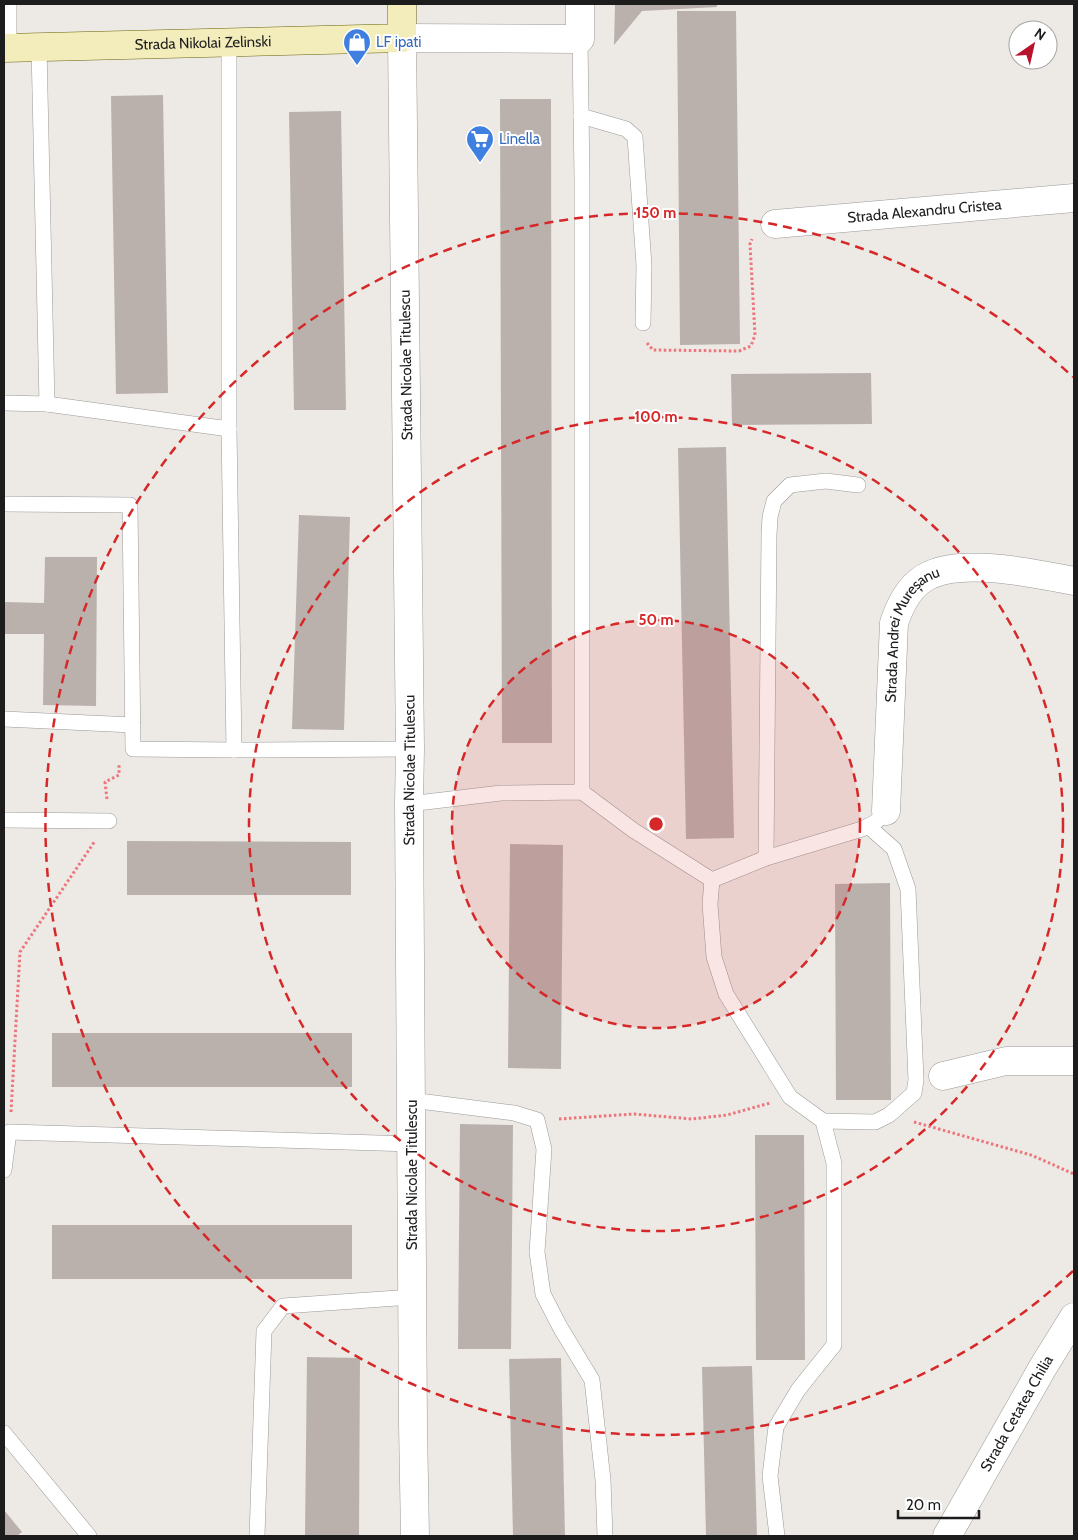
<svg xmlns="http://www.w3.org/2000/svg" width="1078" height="1540" viewBox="0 0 1078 1540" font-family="Cabin,sans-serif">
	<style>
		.building { fill: #bab1ad }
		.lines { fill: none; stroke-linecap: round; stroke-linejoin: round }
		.lane-casing { stroke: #9a9a9a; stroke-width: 16 }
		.street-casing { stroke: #9a9a9a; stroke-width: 29 }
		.secondary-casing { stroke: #6a650e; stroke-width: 29 }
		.path { stroke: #ed757c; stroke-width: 3; stroke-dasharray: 2.5 2.5; stroke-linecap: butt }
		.lane { stroke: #fff; stroke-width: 15 }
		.street { stroke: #fff; stroke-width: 28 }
		.secondary { stroke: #f3edbc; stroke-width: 28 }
		.ring { fill: none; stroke: #d62828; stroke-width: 2.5; stroke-dasharray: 9 6 }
		.labels { text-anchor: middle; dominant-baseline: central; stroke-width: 4; stroke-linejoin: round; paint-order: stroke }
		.shop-label { font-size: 15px; fill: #366cbe; stroke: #fff; text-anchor: start }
		.street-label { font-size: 15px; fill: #1d1d1d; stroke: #fff }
		.centre { fill: #d62828; stroke: #fff; stroke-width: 2.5 }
		.ring-label { font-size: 15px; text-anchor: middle; font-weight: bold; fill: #d62828; stroke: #fff; stroke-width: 4; stroke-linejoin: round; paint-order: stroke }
	</style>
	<rect width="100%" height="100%" fill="#ede9e4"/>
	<g class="building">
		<polygon points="615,4 717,4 717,7 642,11 614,45"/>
		<polygon points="677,11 736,11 740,344 680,345"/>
		<polygon points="163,95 168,393 116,394 111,96"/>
		<polygon points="500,99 551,99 552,743 502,743"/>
		<polygon points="341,111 346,410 294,410 289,112"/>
		<polygon points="871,373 872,424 732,425 731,374"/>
		<polygon points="726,447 734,838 686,839 678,448"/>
		<polygon points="299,515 350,517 344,730 292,729"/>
		<polygon points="45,557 97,557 96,706 43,705 44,634 4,634 4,602 44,603"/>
		<polygon points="127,841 351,842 351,895 127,895"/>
		<polygon points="510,844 563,845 561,1069 508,1068"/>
		<polygon points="890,883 891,1100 836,1100 835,884"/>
		<rect x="52" y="1033" width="300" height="54"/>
		<polygon points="460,1124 513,1125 511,1349 458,1349"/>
		<polygon points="755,1135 804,1135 805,1360 756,1360"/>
		<rect x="52" y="1225" width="300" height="54"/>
		<polygon points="307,1357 360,1358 359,1536 305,1536"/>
		<polygon points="561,1358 565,1536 513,1536 509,1359"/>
		<polygon points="752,1366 757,1536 706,1536 702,1367"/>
		<polygon points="4,1510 22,1532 17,1536 4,1536"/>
	</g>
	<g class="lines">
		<g class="lane-casing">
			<g id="lane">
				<polyline points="9,4 9,48"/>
				<polyline points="580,39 582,179 582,792"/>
				<polyline points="581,116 626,129 635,137 644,265 643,323"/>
				<polyline points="4,403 47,404 39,47"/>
				<polyline points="47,404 229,429 229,43"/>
				<polyline points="229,429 234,750"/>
				<polyline points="4,504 130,505 133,749 234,750 410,749"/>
				<polyline points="4,719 133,725"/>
				<path d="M409 804 501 793 582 792 633 830 712 880 766 858 862 829C872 824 880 821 886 811"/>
				<polyline points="4,820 109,821"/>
				<polyline points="766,858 769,535 770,517 774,501 790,485 826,481 858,485"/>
				<polyline points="712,880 710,904 714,957 726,994 790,1097 823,1121 834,1163 834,1345 798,1390 776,1427 770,1476 777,1536"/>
				<polyline points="411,1100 514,1113 537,1120 544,1149 537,1252 543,1294 560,1327 592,1380 603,1480 605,1536"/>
				<polyline points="823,1121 875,1122 889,1115 914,1093 916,1080 908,889 894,849 868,826"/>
				<polyline points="4,1170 9,1132 412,1144"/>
				<polyline points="4,1433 89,1536"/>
				<polyline points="257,1536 264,1331 283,1306 412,1297"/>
			</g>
		</g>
		<g class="street-casing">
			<g id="street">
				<path id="s1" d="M775 224 1074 198"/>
				<path id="s2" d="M886 811 894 623C900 605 911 583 930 575 965 558 1036 574 1074 581"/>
				<polyline points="943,1076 1006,1061 1074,1061"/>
				<path id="s3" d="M415 1536 413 1425 409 804 410 749 402 38 580 39V4"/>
				<path id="s4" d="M947 1536 1043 1367 1074 1317"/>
			</g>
		</g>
		<g class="secondary-casing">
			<g id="secondary">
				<path id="s5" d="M4 48 402 38V4"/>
			</g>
		</g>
		<g class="path">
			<polyline points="647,343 653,350 739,351 751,346 755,335 750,244 752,239"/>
			<polyline points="107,799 105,782 119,775 119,764"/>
			<polyline points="11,1112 20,952 95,841"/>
			<polyline points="559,1119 634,1114 692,1119 727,1115 770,1103"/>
			<polyline points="914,1122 1031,1155 1074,1174"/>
		</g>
		<use href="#lane" class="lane"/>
		<use href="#street" class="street"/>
		<use href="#secondary" class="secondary"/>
	</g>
	<circle cx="656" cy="824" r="204" fill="#d62828" fill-opacity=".12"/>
	<g class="ring">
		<circle cx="656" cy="824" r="204"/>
		<circle cx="656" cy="824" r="407"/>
		<path d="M1073 1271A611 611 0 1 1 1073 377"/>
	</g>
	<defs>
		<g id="shop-pin" transform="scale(1.4375)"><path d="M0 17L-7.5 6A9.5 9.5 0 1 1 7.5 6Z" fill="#3f7fe0" stroke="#fff"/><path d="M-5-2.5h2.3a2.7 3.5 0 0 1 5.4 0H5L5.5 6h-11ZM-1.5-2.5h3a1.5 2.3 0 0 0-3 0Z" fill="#fff"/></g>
		<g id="supermarket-pin" transform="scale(1.4375)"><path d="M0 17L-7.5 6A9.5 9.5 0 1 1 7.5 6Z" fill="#3f7fe0" stroke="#fff"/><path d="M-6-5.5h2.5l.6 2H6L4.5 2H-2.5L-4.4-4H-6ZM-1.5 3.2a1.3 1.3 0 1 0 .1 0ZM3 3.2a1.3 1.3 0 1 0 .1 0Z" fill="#fff"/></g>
	</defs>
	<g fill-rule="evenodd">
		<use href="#shop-pin" x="357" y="42"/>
		<use href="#supermarket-pin" x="480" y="139"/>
	</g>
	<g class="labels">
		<g class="shop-label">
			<text x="376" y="42">LF ipati</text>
			<text x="499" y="139">Linella</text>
		</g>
		<g class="street-label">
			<text stroke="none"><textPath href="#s5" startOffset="199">Strada Nikolai Zelinski</textPath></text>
			<text stroke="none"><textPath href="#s1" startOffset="150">Strada Alexandru Cristea</textPath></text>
			<text transform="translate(406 365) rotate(-91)">Strada Nicolae Titulescu</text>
			<text stroke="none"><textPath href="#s2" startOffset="184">Strada Andrei Mureșanu</textPath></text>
			<text stroke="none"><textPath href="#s3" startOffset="766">Strada Nicolae Titulescu</textPath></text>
			<text transform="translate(412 1175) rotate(-90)">Strada Nicolae Titulescu</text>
			<text stroke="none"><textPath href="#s4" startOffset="141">Strada Cetatea Chilia</textPath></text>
		</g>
	</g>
	<circle cx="656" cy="824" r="8" class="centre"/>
	<g class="ring-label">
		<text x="656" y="218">150 m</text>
		<text x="656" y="422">100 m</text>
		<text x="656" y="625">50 m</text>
	</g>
	<rect width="1078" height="1540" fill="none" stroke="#1d1d1d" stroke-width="10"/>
	<g transform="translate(1033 45) rotate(34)"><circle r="24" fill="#ffffff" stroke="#a5a5a5"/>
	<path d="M0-4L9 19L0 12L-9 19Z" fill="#b9122c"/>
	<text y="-8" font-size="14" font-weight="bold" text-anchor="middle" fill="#1d1d1d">N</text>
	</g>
	<path d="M898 1510v8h81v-8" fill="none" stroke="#1d1d1d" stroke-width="2.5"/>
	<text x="906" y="1510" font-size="15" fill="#1d1d1d" stroke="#ffffff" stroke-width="4" paint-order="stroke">20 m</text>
</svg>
